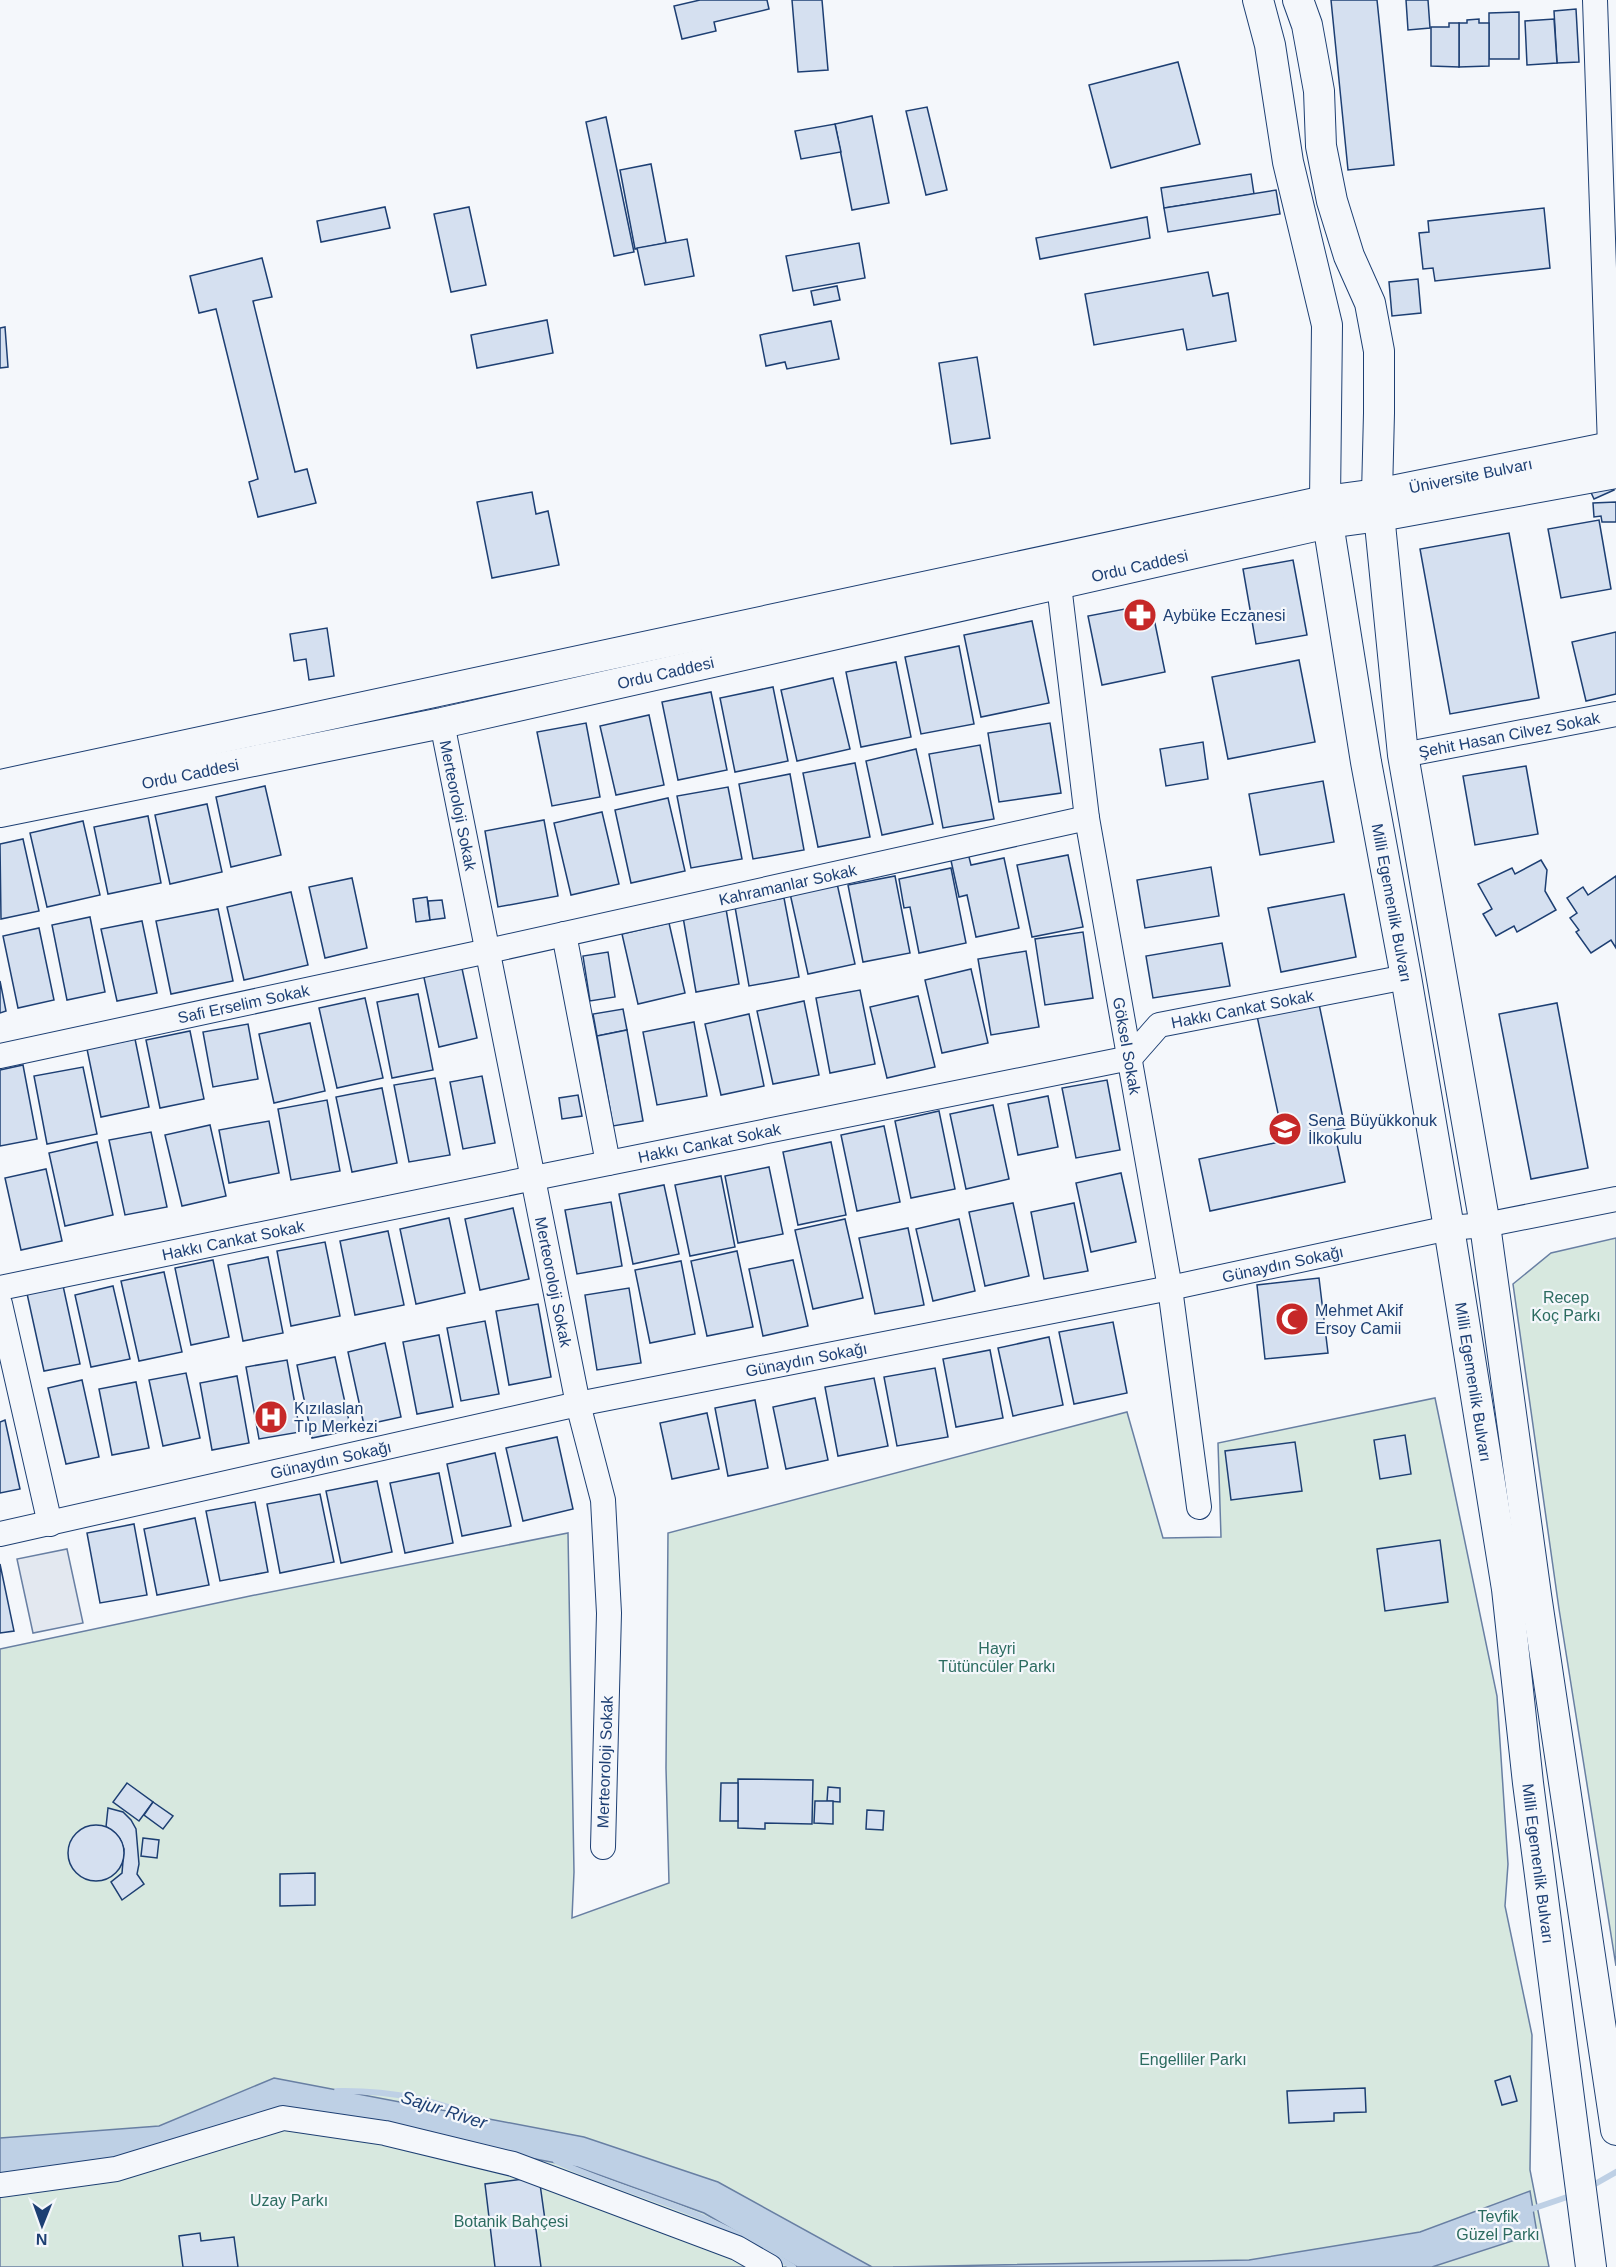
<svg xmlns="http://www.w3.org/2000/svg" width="1616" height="2267" viewBox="0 0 1616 2267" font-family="Arial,sans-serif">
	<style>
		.green { fill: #d7e8df; stroke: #687fa3; stroke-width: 1.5 }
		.parking { fill: #e3e8f0; stroke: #687fa3; stroke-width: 1.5 }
		.water { fill: #bed0e5; stroke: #687fa3; stroke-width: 1.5 }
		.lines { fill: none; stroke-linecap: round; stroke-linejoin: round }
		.stream { stroke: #bed0e5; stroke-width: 6 }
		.building { fill: #d5e0f0; stroke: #1d3f73; stroke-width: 1.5 }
		.minor-casing { stroke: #1d3f73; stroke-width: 26 }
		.major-casing { stroke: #1d3f73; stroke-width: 32 }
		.minor { stroke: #f4f7fb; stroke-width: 24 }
		.major { stroke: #f4f7fb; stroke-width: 30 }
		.labels { text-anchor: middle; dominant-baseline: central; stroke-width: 4.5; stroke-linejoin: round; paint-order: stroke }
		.street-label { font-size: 16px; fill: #1d3f73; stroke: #f4f7fb }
		.poi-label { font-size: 16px; fill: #1d3f73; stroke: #f4f7fb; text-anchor: start }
		.park-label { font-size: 16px; fill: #2c6c60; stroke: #f4f7fb }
		.water-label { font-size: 18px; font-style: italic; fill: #1d3f73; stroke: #f4f7fb }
	</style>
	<rect width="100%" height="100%" fill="#f4f7fb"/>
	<g class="green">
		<polygon points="1616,1238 1616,1966 1559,1609 1513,1284 1551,1253"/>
		<polygon points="1435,1398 1497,1696 1508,1864 1505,1906 1532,2035 1530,2170 1549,2267 0,2267 0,1649 250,1596 568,1533 574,1872 572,1918 669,1883 666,1768 668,1533 1127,1412 1163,1538 1221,1537 1218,1443"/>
	</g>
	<polygon class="parking" points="67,1549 83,1623 33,1633 17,1559"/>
	<g class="water">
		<polygon points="274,2078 584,2137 718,2182 872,2267 797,2267 704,2213 577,2167 280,2110 160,2158 0,2179 0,2138 159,2126"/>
		<polygon points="1530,2191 1537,2233 1432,2267 893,2267 1249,2260 1420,2232"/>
	</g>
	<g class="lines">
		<g class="stream">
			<path d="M337 2091C388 2090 433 2098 479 2119"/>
			<path d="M556 2161C603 2183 652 2196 699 2216 732 2230 763 2248 793 2267"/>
			<polyline points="1588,2188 1616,2172"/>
			<polyline points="1526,2211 1573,2195"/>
		</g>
	</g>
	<g class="building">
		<polygon points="700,0 767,0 769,9 714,22 716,31 682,39 674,6"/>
		<polygon points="792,0 822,0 828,70 798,72"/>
		<polygon points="1331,0 1377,0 1394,165 1348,170"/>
		<polygon points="1406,0 1428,0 1430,28 1408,30"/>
		<polygon points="1576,9 1579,62 1557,63 1554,11"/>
		<polygon points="1519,12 1519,59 1489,59 1489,13"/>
		<polygon points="1479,19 1479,23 1489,23 1489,66 1459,67 1459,23 1467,23 1467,20"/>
		<polygon points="1554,19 1557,63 1527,65 1525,21"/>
		<polygon points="1449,23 1459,23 1459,67 1431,66 1431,27 1449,27"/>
		<polygon points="1178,62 1200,144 1111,168 1089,85"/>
		<polygon points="927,107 947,190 926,195 906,111"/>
		<polygon points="872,116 889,203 852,210 835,124"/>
		<polygon points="606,117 634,252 614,256 586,122"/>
		<polygon points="835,124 841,152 801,159 795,131"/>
		<polygon points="651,164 666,243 635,249 620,170"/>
		<polygon points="1251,174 1254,194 1164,208 1161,188"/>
		<polygon points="1276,190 1280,214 1168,232 1164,208"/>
		<polygon points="385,207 390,228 321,242 317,221"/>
		<polygon points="469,207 486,285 451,292 434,214"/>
		<polygon points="1544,208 1550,268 1435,281 1433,268 1423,269 1419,233 1429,232 1428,221"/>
		<polygon points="1147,217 1150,238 1040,259 1036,238"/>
		<polygon points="687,239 694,276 645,285 637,248"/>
		<polygon points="859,243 865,278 793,291 786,256"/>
		<polygon points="262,258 272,297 253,301 295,472 307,469 316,503 258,517 249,482 258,479 216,309 199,313 190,276"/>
		<polygon points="1208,272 1213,296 1228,293 1236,341 1187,350 1183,329 1094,345 1085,294"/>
		<polygon points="1418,279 1421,313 1392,316 1389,282"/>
		<polygon points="837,286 840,300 814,305 811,291"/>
		<polygon points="547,320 553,353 477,368 471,335"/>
		<polygon points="831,321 839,359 787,369 785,362 766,366 760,335"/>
		<polygon points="5,327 8,367 0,368 0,328"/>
		<polygon points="977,357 990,438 951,444 939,363"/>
		<polygon points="1610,480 1614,490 1594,499 1589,488"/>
		<polygon points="532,492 536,514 548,511 559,565 492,578 477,502"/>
		<polygon points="1616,502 1616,522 1602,522 1601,516 1594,517 1593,503"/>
		<polygon points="1599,520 1611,589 1561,598 1548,529"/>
		<polygon points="1509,533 1539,698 1450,714 1420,549"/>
		<polygon points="1293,560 1307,635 1256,644 1243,569"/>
		<polygon points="1151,604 1165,672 1102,685 1088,616"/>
		<polygon points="1032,621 1049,703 981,717 964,635"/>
		<polygon points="327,628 334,676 309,680 306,659 294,661 290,634"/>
		<polygon points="1616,632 1616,694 1586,701 1572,642"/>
		<polygon points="959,646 974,724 921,734 905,657"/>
		<polygon points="1299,660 1315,742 1228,759 1212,677"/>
		<polygon points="896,662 911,737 861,747 846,672"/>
		<polygon points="833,678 850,749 797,761 781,690"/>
		<polygon points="773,687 788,761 735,772 720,698"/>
		<polygon points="711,692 727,770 678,780 662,702"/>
		<polygon points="649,715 664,785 616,795 600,726"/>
		<polygon points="586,723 600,797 552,806 537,732"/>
		<polygon points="1050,723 1061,793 999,802 988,733"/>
		<polygon points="1203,742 1208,779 1166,786 1160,749"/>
		<polygon points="980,745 994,819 943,828 929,754"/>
		<polygon points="916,749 933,824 882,835 866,761"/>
		<polygon points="855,763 870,837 818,847 803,773"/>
		<polygon points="1526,766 1538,834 1475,845 1463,776"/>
		<polygon points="790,774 804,850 753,859 739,784"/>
		<polygon points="1323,781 1334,842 1260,855 1249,794"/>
		<polygon points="265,786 281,855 231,867 216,797"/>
		<polygon points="728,787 742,859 691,868 677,796"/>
		<polygon points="668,798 685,871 631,883 615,810"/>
		<polygon points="207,804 222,872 170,884 155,815"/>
		<polygon points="602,812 619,884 571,895 554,823"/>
		<polygon points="148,816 161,883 108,894 94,827"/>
		<polygon points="544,820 558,896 498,907 485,831"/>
		<polygon points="83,821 100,895 47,907 30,833"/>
		<polygon points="23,839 39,911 1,919 0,844"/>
		<polygon points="968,853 971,865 1004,858 1019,928 976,937 967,895 959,897 950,856"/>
		<polygon points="1068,855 1083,927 1032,937 1017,865"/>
		<polygon points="1541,860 1547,870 1545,891 1556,910 1517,932 1514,926 1496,936 1483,914 1492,909 1478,884 1512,868 1515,874"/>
		<polygon points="1211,867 1219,916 1145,928 1137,880"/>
		<polygon points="951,868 966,943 919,953 910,907 904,908 899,879"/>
		<polygon points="895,876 910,953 863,962 848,885"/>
		<polygon points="1616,876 1616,948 1611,940 1591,953 1576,932 1579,930 1570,918 1577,913 1567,898 1583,887 1588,895"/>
		<polygon points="352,878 367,948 325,958 309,887"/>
		<polygon points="836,879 855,964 808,974 789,889"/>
		<polygon points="291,892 308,965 244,980 227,907"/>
		<polygon points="1344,894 1356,957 1281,972 1268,908"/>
		<polygon points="427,897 430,920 416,922 413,899"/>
		<polygon points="784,898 799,977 749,986 735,907"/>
		<polygon points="442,900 445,918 430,920 428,901"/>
		<polygon points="218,909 233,981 171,994 156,921"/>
		<polygon points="726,909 739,984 696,992 683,917"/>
		<polygon points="90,917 105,992 67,1000 52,925"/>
		<polygon points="142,921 157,993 117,1001 101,929"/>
		<polygon points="669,923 685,993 638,1004 622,934"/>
		<polygon points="39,928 54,1000 18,1008 3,936"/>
		<polygon points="1083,932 1093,998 1045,1005 1035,939"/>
		<polygon points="1222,943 1230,986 1153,998 1146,956"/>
		<polygon points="1026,951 1039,1027 991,1035 978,959"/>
		<polygon points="608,952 615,997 590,1001 583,956"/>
		<polygon points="461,964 477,1038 439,1047 423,973"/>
		<polygon points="971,969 988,1043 942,1053 925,980"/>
		<polygon points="0,981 6,1011 0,1013"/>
		<polygon points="860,990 875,1064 830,1073 816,998"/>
		<polygon points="418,994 433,1070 392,1078 377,1002"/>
		<polygon points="918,996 935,1067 887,1078 870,1007"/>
		<polygon points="365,998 383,1078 337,1088 319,1008"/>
		<polygon points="804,1001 819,1075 773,1084 757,1011"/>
		<polygon points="1557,1003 1588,1168 1531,1179 1499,1014"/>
		<polygon points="1319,1004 1345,1128 1334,1130 1345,1182 1210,1211 1199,1159 1284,1141 1257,1016"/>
		<polygon points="623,1009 627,1030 597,1036 593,1014"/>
		<polygon points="749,1014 764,1086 721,1095 705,1024"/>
		<polygon points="694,1022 707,1096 657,1105 643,1032"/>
		<polygon points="310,1023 325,1091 274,1103 259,1034"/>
		<polygon points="248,1024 258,1079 213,1087 203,1032"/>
		<polygon points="627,1030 643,1121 613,1126 597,1036"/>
		<polygon points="190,1031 204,1099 160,1108 146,1040"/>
		<polygon points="135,1039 149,1107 101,1117 87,1049"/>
		<polygon points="23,1065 37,1139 0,1146 0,1070"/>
		<polygon points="83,1067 97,1134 47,1144 34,1076"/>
		<polygon points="482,1076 495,1143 463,1149 450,1082"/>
		<polygon points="435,1078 450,1155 409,1162 394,1085"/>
		<polygon points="1107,1080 1120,1150 1076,1158 1062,1088"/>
		<polygon points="382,1088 397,1163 352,1172 336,1097"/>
		<polygon points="578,1095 582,1116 562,1119 559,1098"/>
		<polygon points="1048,1096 1058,1147 1018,1155 1008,1104"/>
		<polygon points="327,1100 340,1171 291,1180 278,1109"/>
		<polygon points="993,1105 1009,1179 966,1189 950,1114"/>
		<polygon points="939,1111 955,1189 911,1198 895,1121"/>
		<polygon points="269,1121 279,1173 229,1183 219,1130"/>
		<polygon points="210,1125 226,1196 182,1206 165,1135"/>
		<polygon points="884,1126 900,1202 857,1211 841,1135"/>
		<polygon points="151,1132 167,1207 125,1215 109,1140"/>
		<polygon points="97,1142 113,1215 65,1226 49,1153"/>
		<polygon points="831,1142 846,1215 798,1225 783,1152"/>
		<polygon points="769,1167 783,1234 738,1243 725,1176"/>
		<polygon points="46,1169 62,1241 21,1250 5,1178"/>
		<polygon points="1121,1173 1136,1242 1091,1252 1076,1183"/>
		<polygon points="721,1176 735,1247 690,1256 675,1185"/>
		<polygon points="664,1185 679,1254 633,1264 619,1194"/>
		<polygon points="611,1202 622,1266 577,1274 565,1210"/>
		<polygon points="1013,1203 1029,1276 985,1286 969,1212"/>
		<polygon points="1074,1203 1088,1271 1044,1279 1031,1212"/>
		<polygon points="513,1208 529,1279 480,1290 465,1219"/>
		<polygon points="449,1218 465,1293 416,1304 400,1229"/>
		<polygon points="845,1219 863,1298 813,1309 795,1230"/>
		<polygon points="959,1219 975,1291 933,1301 916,1229"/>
		<polygon points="908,1228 924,1305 875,1314 859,1238"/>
		<polygon points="388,1231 404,1305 355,1315 340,1241"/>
		<polygon points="325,1242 340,1316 291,1326 277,1251"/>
		<polygon points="737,1251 753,1327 707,1336 691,1261"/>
		<polygon points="268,1257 283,1333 243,1341 228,1265"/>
		<polygon points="213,1260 229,1337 191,1345 175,1268"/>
		<polygon points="793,1260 808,1326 763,1336 749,1269"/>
		<polygon points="681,1261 695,1334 650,1343 635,1270"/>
		<polygon points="164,1272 182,1352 139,1361 121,1281"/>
		<polygon points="1319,1278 1328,1353 1265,1359 1257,1285"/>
		<polygon points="62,1281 80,1364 44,1371 26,1289"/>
		<polygon points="113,1286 130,1359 91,1367 75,1295"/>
		<polygon points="629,1288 641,1363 597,1370 585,1295"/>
		<polygon points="538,1304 551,1377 509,1385 496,1311"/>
		<polygon points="485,1321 499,1394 461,1401 447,1328"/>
		<polygon points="1113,1322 1127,1393 1074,1404 1059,1332"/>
		<polygon points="439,1335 453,1407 417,1414 403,1342"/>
		<polygon points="1049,1337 1063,1405 1013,1416 998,1348"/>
		<polygon points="385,1343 401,1417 364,1425 348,1352"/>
		<polygon points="990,1350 1003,1418 956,1427 943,1359"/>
		<polygon points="335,1357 351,1430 312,1438 297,1365"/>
		<polygon points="287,1360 300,1432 259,1439 246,1367"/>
		<polygon points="935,1368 948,1437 897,1446 884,1377"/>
		<polygon points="186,1373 200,1438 163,1446 149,1380"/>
		<polygon points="237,1376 249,1443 212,1450 200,1383"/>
		<polygon points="874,1378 888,1446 838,1456 825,1387"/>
		<polygon points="82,1380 99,1457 66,1464 48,1388"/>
		<polygon points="136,1382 149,1448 112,1455 99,1389"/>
		<polygon points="815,1398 828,1460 786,1469 773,1407"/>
		<polygon points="755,1400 768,1468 728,1476 715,1408"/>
		<polygon points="707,1413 719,1469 672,1479 660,1423"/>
		<polygon points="5,1420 20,1489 0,1493 0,1422"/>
		<polygon points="1405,1435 1411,1474 1380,1479 1374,1440"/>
		<polygon points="557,1437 573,1509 523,1521 506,1448"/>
		<polygon points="1295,1442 1302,1491 1231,1500 1225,1451"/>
		<polygon points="495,1453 511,1526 462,1536 447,1464"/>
		<polygon points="439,1473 453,1543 405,1553 390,1483"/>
		<polygon points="377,1481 392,1552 341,1563 326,1491"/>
		<polygon points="320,1494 334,1562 280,1573 267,1504"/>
		<polygon points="255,1502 268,1572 220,1581 206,1511"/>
		<polygon points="195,1518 209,1585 157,1595 144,1529"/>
		<polygon points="134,1524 147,1595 100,1603 87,1533"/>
		<polygon points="1440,1540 1448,1602 1385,1611 1377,1549"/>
		<polygon points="0,1564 14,1631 0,1633"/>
		<polygon points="738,1779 813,1780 812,1824 765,1823 765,1829 738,1828"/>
		<polygon points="127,1783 153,1802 139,1821 113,1802"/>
		<polygon points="721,1783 738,1783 738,1821 720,1821"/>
		<polygon points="828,1787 840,1788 840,1802 827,1801"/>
		<polygon points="815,1801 833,1801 833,1824 814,1823"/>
		<polygon points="153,1802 173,1816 163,1829 144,1815"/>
		<polygon points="108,1808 123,1812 131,1820 136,1829 139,1864 137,1874 144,1884 122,1900 111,1882 122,1873 124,1849 120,1839 114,1832 106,1827"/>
		<polygon points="867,1810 884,1811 883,1830 866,1829"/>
		<circle cx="96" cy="1853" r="28"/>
		<polygon points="143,1838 159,1840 157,1858 141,1856"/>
		<polygon points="315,1873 315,1905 280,1906 280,1874"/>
		<polygon points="1510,2076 1517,2101 1502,2105 1495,2081"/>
		<polygon points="1365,2088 1366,2112 1334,2113 1334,2121 1289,2123 1287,2091"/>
		<polygon points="539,2177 545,2220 535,2222 541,2267 495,2267 485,2184"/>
		<polygon points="200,2233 201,2241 234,2237 238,2267 183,2267 179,2236"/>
	</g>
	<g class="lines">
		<g class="minor-casing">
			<g id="minor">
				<polyline points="1595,0 1610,447"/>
				<path id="s1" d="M1059 585 1087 818 1170 1288 1199 1507"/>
				<path id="s2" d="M442 723 578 1404 603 1500 609 1613 603 1847"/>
				<path id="s3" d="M1403 755 1616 714"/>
				<polyline points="564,934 608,1163"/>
				<path id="s4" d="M0 1056 488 951 1087 818"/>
				<path id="s5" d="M0 1288 534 1178 1130 1058 1159 1025 1406 977"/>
				<polyline points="0,1304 50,1524"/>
				<path id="s6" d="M0 1534 578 1404 1170 1288 1449 1228 1485 1225 1616 1199"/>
				<polyline points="0,2185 116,2169 283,2118 385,2133 513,2164 737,2248 770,2267"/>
			</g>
		</g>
		<g class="major-casing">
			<g id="major">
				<path id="s7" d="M1258 0 1270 45 1288 162 1327 325 1325 501 1328 523 1366 762 1406 977 1449 1228 1507 1589 1528 1783 1591 2267"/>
				<polyline points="1298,0 1307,25 1319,91 1321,146 1332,201 1349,256 1370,303 1379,351 1379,413 1377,494 1403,755 1485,1225 1536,1595 1616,2130"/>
				<path id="s8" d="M0 785 1325 501 1377 494 1616 446"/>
				<path id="s9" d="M0 812 442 723 1328 523 1380 516 1616 473"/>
			</g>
		</g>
		<use href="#minor" class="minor"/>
		<use href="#major" class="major"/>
	</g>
	<defs>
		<g id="pharmacy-disc" transform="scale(1.725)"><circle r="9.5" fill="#c62828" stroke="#f4f7fb"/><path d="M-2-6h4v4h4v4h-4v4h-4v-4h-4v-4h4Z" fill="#fff"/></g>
		<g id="school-disc" transform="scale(1.725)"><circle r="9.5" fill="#c62828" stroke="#f4f7fb"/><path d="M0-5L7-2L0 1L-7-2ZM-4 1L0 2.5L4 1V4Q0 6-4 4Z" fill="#fff"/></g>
		<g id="mosque-disc" transform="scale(1.725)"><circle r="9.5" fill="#c62828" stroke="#f4f7fb"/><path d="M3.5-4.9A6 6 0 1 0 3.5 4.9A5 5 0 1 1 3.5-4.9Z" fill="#fff"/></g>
		<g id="hospital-disc" transform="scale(1.725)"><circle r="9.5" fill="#c62828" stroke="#f4f7fb"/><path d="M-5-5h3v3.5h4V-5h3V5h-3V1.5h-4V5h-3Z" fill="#fff"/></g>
	</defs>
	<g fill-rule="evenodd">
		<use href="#pharmacy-disc" x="1140" y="615"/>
		<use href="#school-disc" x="1285" y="1129"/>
		<use href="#mosque-disc" x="1292" y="1319"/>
		<use href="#hospital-disc" x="271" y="1417"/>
	</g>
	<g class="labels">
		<g class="street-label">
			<text stroke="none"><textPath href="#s8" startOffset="1503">Üniversite Bulvarı</textPath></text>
			<text stroke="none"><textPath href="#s9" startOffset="1166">Ordu Caddesi</textPath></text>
			<text stroke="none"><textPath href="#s9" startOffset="680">Ordu Caddesi</textPath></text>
			<text stroke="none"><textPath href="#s3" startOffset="108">Şehit Hasan Cilvez Sokak</textPath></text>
			<text stroke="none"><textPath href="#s9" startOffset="194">Ordu Caddesi</textPath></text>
			<text stroke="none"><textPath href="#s2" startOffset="84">Merteoroloji Sokak</textPath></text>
			<text stroke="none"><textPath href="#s4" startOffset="806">Kahramanlar Sokak</textPath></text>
			<text stroke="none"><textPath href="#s7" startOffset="916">Milli Egemenlik Bulvarı</textPath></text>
			<text stroke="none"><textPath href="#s4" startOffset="249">Safi Erselim Sokak</textPath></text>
			<text stroke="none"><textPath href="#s5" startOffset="1282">Hakkı Cankat Sokak</textPath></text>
			<text stroke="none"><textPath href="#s1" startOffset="466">Göksel Sokak</textPath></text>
			<text stroke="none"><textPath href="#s5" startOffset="724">Hakkı Cankat Sokak</textPath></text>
			<text stroke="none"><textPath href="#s5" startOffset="238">Hakkı Cankat Sokak</textPath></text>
			<text stroke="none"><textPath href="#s6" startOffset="1311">Günaydın Sokağı</textPath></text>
			<text stroke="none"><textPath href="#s2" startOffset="570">Merteoroloji Sokak</textPath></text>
			<text stroke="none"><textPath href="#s6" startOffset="825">Günaydın Sokağı</textPath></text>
			<text stroke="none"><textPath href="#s7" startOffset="1402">Milli Egemenlik Bulvarı</textPath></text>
			<text stroke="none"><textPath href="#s6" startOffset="339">Günaydın Sokağı</textPath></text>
			<text transform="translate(605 1762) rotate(-88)">Merteoroloji Sokak</text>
			<text stroke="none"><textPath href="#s7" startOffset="1888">Milli Egemenlik Bulvarı</textPath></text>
		</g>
		<g class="poi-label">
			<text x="1163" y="615">Aybüke Eczanesi</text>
			<text x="1308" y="1120">Sena Büyükkonuk<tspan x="1308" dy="18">İlkokulu</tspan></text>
			<text x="1315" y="1310">Mehmet Akif<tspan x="1315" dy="18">Ersoy Camii</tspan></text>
			<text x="294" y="1408">Kızılaslan<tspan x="294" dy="18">Tıp Merkezi</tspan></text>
		</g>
		<g class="park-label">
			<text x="1566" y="1297">Recep<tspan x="1566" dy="18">Koç Parkı</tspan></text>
			<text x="997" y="1648">Hayri<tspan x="997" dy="18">Tütüncüler Parkı</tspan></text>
			<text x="1193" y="2059">Engelliler Parkı</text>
			<text x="289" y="2200">Uzay Parkı</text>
			<text x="1498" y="2216">Tevfik<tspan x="1498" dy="18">Güzel Parkı</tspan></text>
			<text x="511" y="2221">Botanik Bahçesi</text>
		</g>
		<g class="water-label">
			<text transform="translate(444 2110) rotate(18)">Sajur River</text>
		</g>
	</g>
	<g transform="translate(42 2225) rotate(181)" stroke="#f4f7fb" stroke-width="4.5" paint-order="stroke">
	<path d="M0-4.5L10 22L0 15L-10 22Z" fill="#1d3f73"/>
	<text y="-9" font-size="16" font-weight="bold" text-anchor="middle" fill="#1d3f73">N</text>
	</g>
</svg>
